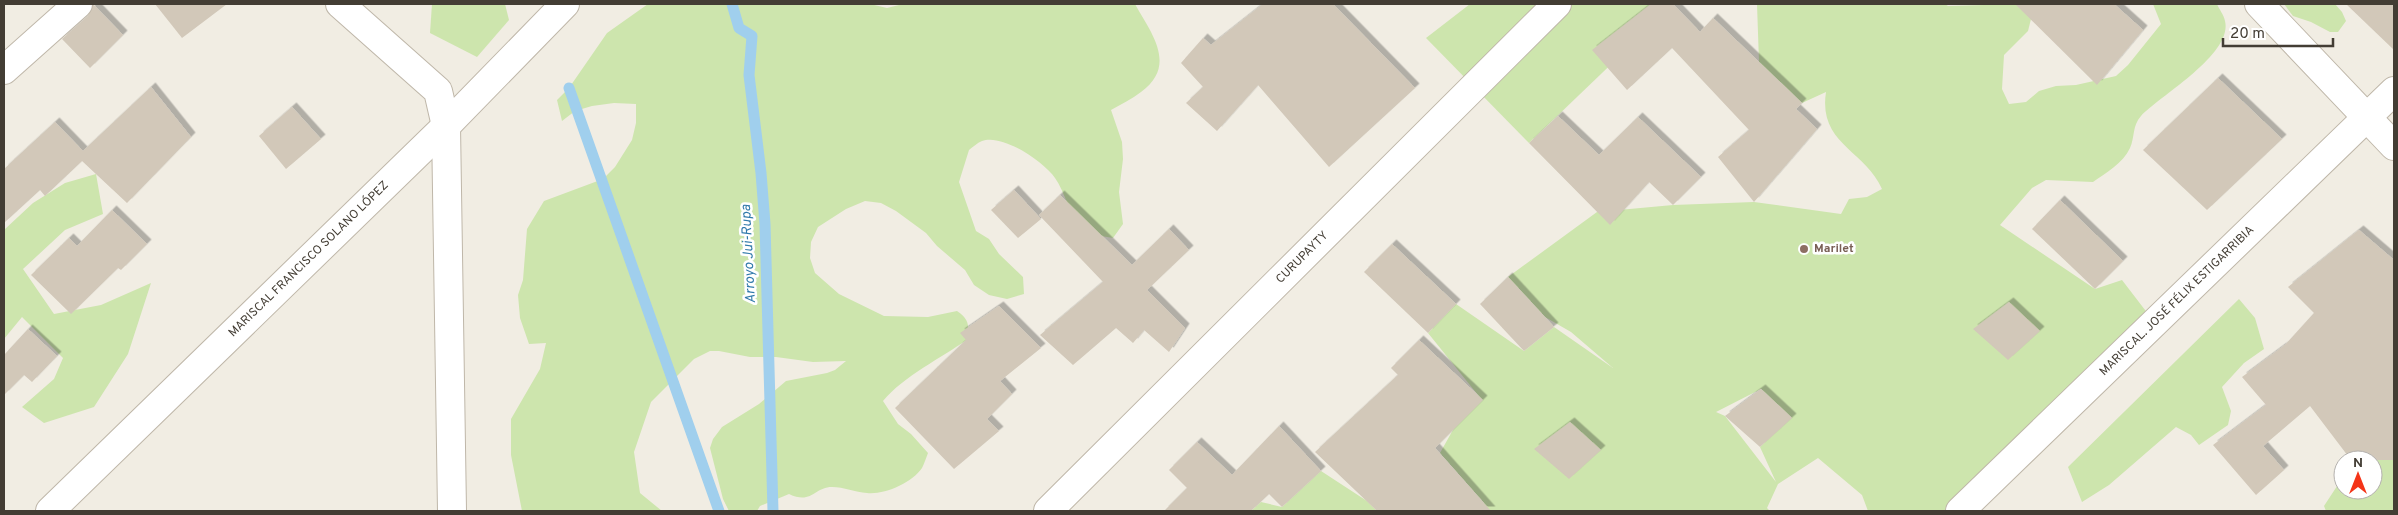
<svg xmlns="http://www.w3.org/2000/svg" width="2398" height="515" viewBox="0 0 2398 515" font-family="Overpass,sans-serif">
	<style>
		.green { fill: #cde5ad; fill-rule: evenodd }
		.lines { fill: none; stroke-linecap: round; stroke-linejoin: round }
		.stream { stroke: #a0cfed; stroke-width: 11 }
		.building { fill: #d2c8b9; filter: url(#shadow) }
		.minor-casing { stroke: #bfb7a9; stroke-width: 30 }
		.minor { stroke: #fff; stroke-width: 28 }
		.education-dot { fill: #8d6e63; stroke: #fff; stroke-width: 2 }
		.labels { text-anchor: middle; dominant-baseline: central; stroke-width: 5; stroke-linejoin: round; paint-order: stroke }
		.education-label { font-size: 12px; font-weight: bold; fill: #785e54; stroke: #fff; text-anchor: start }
		.street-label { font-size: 12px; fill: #433d34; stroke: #fff }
		.water-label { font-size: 14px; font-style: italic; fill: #317aab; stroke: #fff }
	</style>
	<defs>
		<filter id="shadow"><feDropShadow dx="4.5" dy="-4.5" stdDeviation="0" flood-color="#0004"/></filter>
	</defs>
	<rect width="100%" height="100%" fill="#f1ede3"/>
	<g class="green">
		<polygon points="432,4 505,4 509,20 477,57 430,33"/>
		<path d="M648 4H870L887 8 903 4H1135C1151 33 1178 65 1141 92 1132 99 1121 104 1111 110L1122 142 1123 159 1119 192 1123 224 1113 238C1101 236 1090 234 1081 226 1069 214 1065 192 1055 178 1044 162 1002 133 982 141 977 143 973 147 969 150L959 182 976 231 989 239 999 254 1023 277 1024 294 1007 299 989 295 974 285 965 270 937 246 926 233 896 211 881 203 865 201 846 209 818 227 811 242 810 258 815 273 839 294 884 316 928 317 957 311C969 319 969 325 968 339 940 359 905 375 883 401L898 424 911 434 928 453C926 458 924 464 922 468 912 483 884 495 867 493 855 492 844 487 832 487 814 487 812 505 789 494L760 506 757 511H729L723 499 710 448 713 439 722 427 759 404 786 381 827 373 835 370 846 361 813 362 776 357H750L719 351H710L694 359 651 402 634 452 640 493 662 511H522L511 455V419L540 369 546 343 529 344 520 318 518 295 523 280 527 229 544 201 603 179 615 167 632 140 636 123V104L614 103 592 106 575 111 562 121 557 100 569 88 607 33Z"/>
		<polygon points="1470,4 1674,4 1529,143 1426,38"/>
		<path d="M1757 4H1945L1948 6 2020 4 2032 15 2028 31 2004 55 2002 89 2009 104 2026 102 2039 91 2056 86 2076 85 2116 76 2128 65 2161 24 2153 4H2217C2219 9 2224 15 2225 21 2233 54 2161 95 2141 116 2132 126 2135 137 2130 148 2123 163 2106 173 2093 182L2046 180 2032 188 2000 225 2095 289 2122 280 2155 323 1949 511H1868L1862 495 1818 458 1778 484 1767 508 1770 511H1477L1484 503 1440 453 1454 428 1482 400 1428 333 1456 304 1524 351 1554 327 1613 368 1571 332 1545 317 1508 277 1597 212 1673 205 1754 202 1841 214 1849 199 1867 197 1882 189C1865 150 1818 144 1826 92L1802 103 1759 62ZM1761 389 1791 417 1760 447 1776 482 1725 416 1716 412Z"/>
		<polygon points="2284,4 2335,4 2342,12 2346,21 2338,32 2330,32 2311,22 2293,16"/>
		<polygon points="96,174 103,214 65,230 23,269 54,314 101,305 151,283 128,354 94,407 44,423 22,407 54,379 63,358 22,317 4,339 4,230 33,203 65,183"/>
		<polygon points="2239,299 2255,318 2264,349 2244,363 2222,387 2231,411 2228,425 2199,445 2191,435 2176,427 2109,485 2082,502 2068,467"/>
		<polygon points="2394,447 2394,511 2326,511 2324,506 2343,477 2343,490 2373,490 2373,448"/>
		<polygon points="1321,471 1367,501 1377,511 1251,511 1261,502 1282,507"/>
	</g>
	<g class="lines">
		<g class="stream">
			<polyline points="732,4 739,28 752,36 749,75 761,173 765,224 773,511"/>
			<polyline points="569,88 719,511"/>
		</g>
	</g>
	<g class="building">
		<polygon points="93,4 123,35 90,68 62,39 88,16"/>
		<polygon points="155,4 227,4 182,38"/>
		<polygon points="1263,4 1333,4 1415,88 1329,167 1258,85 1217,131 1186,103 1203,87 1181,63 1203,38 1211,45"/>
		<polygon points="1651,4 1673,4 1700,32 1713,18 1802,103 1796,109 1817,129 1754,202 1718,157 1749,130 1672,48 1627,90 1592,50"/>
		<polygon points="2015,4 2114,4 2143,30 2097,85"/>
		<polygon points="2346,4 2394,4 2394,50"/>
		<polygon points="2218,78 2282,139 2207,210 2143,150"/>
		<polygon points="151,87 191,137 127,203 82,161 45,196 40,190 4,223 4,169 55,122 83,151"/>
		<polygon points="292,107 321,139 286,169 259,136"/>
		<polygon points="1558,116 1599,155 1638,117 1701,177 1673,205 1649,182 1610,225 1529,143"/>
		<polygon points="1014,190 1041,219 1018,238 991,210"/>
		<polygon points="1060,195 1132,265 1169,229 1189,250 1147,290 1185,328 1169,352 1144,330 1133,343 1116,328 1073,365 1040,335 1103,282 1039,215"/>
		<polygon points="2060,200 2123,261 2095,289 2032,229"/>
		<polygon points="112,210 147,244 121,270 118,268 71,314 31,275 69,238 77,246"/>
		<polygon points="2359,230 2394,260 2394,460 2351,460 2310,406 2263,446 2284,470 2256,495 2213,445 2266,405 2242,377 2285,345 2314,313 2288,287"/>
		<polygon points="1392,244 1456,304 1428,333 1364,272"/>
		<polygon points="1508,277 1554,327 1524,351 1480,304"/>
		<polygon points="2009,302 2040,331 2008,360 1973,329"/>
		<polygon points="999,306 1041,348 1000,381 1012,394 987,419 999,431 954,469 895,408 966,340 960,333"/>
		<polygon points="28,329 57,356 32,382 24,375 4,395 4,355"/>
		<polygon points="1419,340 1483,400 1435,448 1491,511 1377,511 1315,452 1398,375 1391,368"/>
		<polygon points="1761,389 1792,418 1760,447 1725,416"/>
		<polygon points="1570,422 1601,450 1569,479 1534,449"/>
		<polygon points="1279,426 1321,471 1282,507 1269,494 1251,511 1164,511 1187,488 1169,470 1197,442 1232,475"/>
	</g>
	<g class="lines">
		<g class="minor-casing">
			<g id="minor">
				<polyline points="340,4 438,91 446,126 452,511"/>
				<polyline points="2259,4 2394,146"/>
				<polyline points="4,70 78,4"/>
				<path id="s1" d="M50 511 446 126 565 4"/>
				<path id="s2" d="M1048 511 1557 4"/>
				<path id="s3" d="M1960 511 2394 91"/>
			</g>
		</g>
		<use href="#minor" class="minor"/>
	</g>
	<circle class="education-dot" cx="1804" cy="249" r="5"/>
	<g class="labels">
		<g class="education-label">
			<text x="1814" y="249">Marilet</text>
		</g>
		<g class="street-label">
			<text stroke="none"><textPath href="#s2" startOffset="359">CURUPAYTY</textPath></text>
			<text stroke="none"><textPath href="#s1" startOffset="361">MARISCAL FRANCISCO SOLANO LÓPEZ</textPath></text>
			<text stroke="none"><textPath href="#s3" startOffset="302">MARISCAL. JOSÉ FÉLIX ESTIGARRIBIA</textPath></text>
		</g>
		<g class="water-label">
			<text transform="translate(749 254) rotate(-93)">Arroyo Jui-Rupa</text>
		</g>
	</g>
	<rect width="2398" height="515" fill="none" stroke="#433d34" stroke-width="10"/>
	<g transform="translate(2358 475)"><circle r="24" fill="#ffffff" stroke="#b4b1ae"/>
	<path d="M0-4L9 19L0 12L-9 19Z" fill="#f43418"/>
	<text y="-8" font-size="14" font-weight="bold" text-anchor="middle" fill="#433d34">N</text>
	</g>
	<path d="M2223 38v8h110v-8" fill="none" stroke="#433d34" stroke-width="2.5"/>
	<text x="2230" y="38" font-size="15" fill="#433d34" stroke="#ffffff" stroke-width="4" paint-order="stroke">20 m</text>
</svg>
